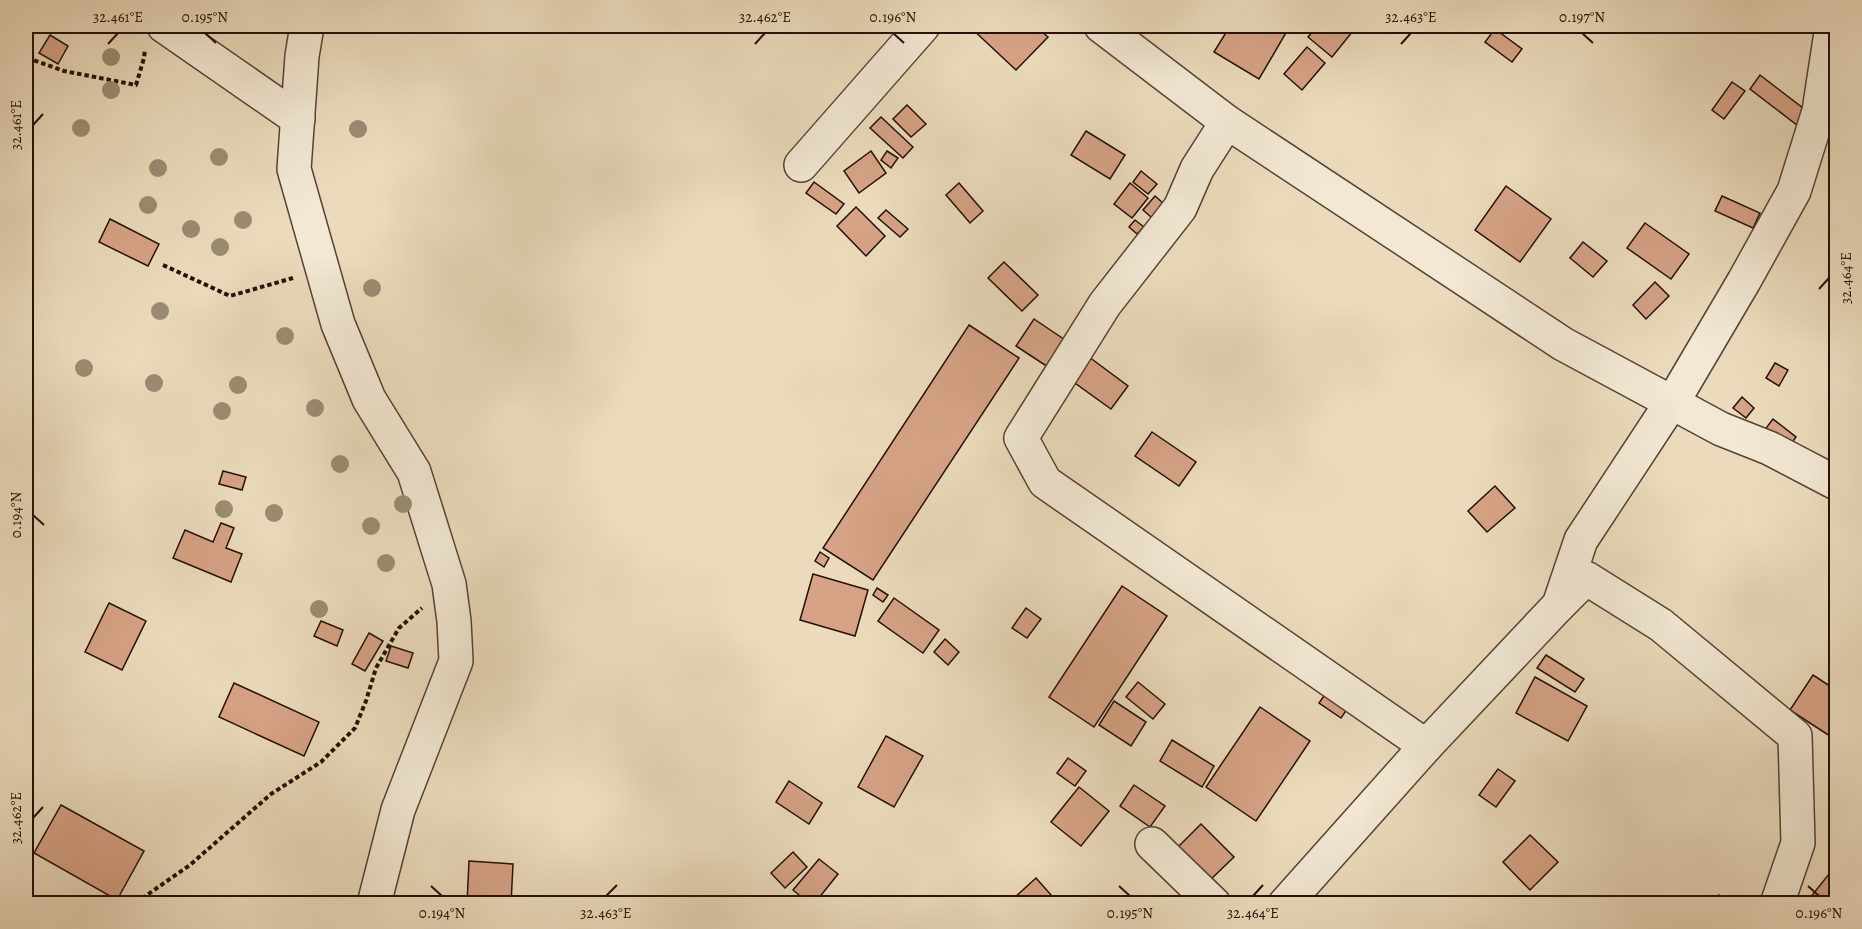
<svg xmlns="http://www.w3.org/2000/svg" width="1862" height="929" viewBox="0 0 1862 929" font-family="Alegreya,serif">
	<style>
		.building { fill: #d6a386; stroke: #250f08; stroke-width: 1.5 }
		.lines { fill: none; stroke-linecap: round; stroke-linejoin: round }
		.minor-casing { stroke: #564235; stroke-width: 36 }
		.path { stroke: #250f08; stroke-width: 4; stroke-dasharray: 4.5 3; stroke-linecap: butt }
		.minor { stroke: #f2e8d3; stroke-width: 33 }
		.tree { fill: #9b8c73 }
		.ticks { fill: none; stroke: #250f08; stroke-width: 2 }
		.neatline { fill: none; stroke: #250f08; stroke-width: 2 }
		.ticks-label { font-size: 15px; text-anchor: middle; fill: #250f08 }
	</style>
	<rect width="100%" height="100%" fill="#ebdbbc"/>
	<filter id="stains"><feTurbulence type="fractalNoise" baseFrequency=".00333" numOctaves="4"/><feColorMatrix values="0 0 0 0 .2 0 0 0 0 .09 0 0 0 0 .02 0 0 0 .5 -.17"/></filter>
	<radialGradient id="worn" r=".72"><stop offset=".6" stop-color="#630" stop-opacity="0"/><stop offset="1" stop-color="#630" stop-opacity=".3"/></radialGradient>
	<g class="building">
		<polygon points="972,26 1035,26 1048,37 1016,70 970,27"/>
		<polygon points="1230,26 1279,26 1287,31 1259,79 1214,52"/>
		<polygon points="1318,26 1357,26 1332,57 1308,37"/>
		<polygon points="1495,29 1522,49 1512,62 1485,42"/>
		<polygon points="50,35 68,46 58,64 39,53"/>
		<polygon points="1307,47 1325,63 1302,90 1284,74"/>
		<polygon points="1760,75 1812,115 1802,129 1750,89"/>
		<polygon points="1732,82 1745,91 1724,119 1712,110"/>
		<polygon points="907,105 926,124 911,137 893,119"/>
		<polygon points="881,117 913,147 903,158 870,128"/>
		<polygon points="1086,131 1125,155 1110,179 1071,155"/>
		<polygon points="871,151 886,173 859,193 844,171"/>
		<polygon points="887,151 898,158 891,168 881,160"/>
		<polygon points="1141,171 1157,184 1148,194 1133,182"/>
		<polygon points="814,182 844,204 836,214 806,193"/>
		<polygon points="959,183 983,211 970,223 946,195"/>
		<polygon points="1130,183 1148,198 1132,218 1114,204"/>
		<polygon points="1506,186 1551,219 1520,262 1475,230"/>
		<polygon points="1155,196 1172,211 1160,225 1143,210"/>
		<polygon points="1722,196 1760,213 1753,228 1715,211"/>
		<polygon points="856,207 885,236 866,256 837,226"/>
		<polygon points="886,210 908,229 900,237 878,218"/>
		<polygon points="110,219 159,244 148,266 99,242"/>
		<polygon points="1135,220 1144,227 1137,234 1129,227"/>
		<polygon points="1645,223 1689,254 1671,279 1627,248"/>
		<polygon points="1583,242 1607,261 1593,277 1570,258"/>
		<polygon points="1004,262 1038,295 1022,311 988,278"/>
		<polygon points="1655,282 1669,296 1646,319 1633,305"/>
		<polygon points="1034,319 1074,346 1057,373 1016,346"/>
		<polygon points="969,325 1019,358 873,580 823,548"/>
		<polygon points="1085,354 1128,386 1111,409 1068,378"/>
		<polygon points="1775,363 1788,370 1779,386 1766,378"/>
		<polygon points="1742,397 1754,408 1746,418 1733,408"/>
		<polygon points="1773,419 1796,437 1784,454 1760,436"/>
		<polygon points="1152,432 1196,462 1179,486 1135,456"/>
		<polygon points="223,471 246,477 242,490 219,484"/>
		<polygon points="1495,486 1515,508 1487,532 1468,511"/>
		<polygon points="221,523 234,528 226,548 242,554 231,582 173,558 185,530 213,542"/>
		<polygon points="820,552 829,558 824,567 815,561"/>
		<polygon points="813,574 868,590 855,636 800,620"/>
		<polygon points="1122,586 1167,616 1094,727 1049,697"/>
		<polygon points="877,588 888,595 883,602 873,595"/>
		<polygon points="894,598 939,630 923,653 878,621"/>
		<polygon points="109,603 146,621 122,670 85,652"/>
		<polygon points="1026,608 1041,619 1027,638 1012,628"/>
		<polygon points="321,621 343,630 337,646 314,636"/>
		<polygon points="369,633 383,641 365,671 352,664"/>
		<polygon points="945,639 959,652 948,665 934,652"/>
		<polygon points="391,646 413,653 408,668 386,661"/>
		<polygon points="1546,655 1584,679 1575,692 1537,668"/>
		<polygon points="1813,675 1836,690 1836,740 1790,710"/>
		<polygon points="1535,677 1587,706 1568,741 1516,713"/>
		<polygon points="1138,682 1165,704 1153,719 1126,697"/>
		<polygon points="234,683 319,722 304,756 219,717"/>
		<polygon points="1330,687 1352,702 1341,718 1319,703"/>
		<polygon points="1114,701 1146,722 1131,746 1099,725"/>
		<polygon points="1260,707 1310,741 1256,821 1206,787"/>
		<polygon points="886,736 923,756 894,807 858,787"/>
		<polygon points="1172,740 1214,766 1202,787 1160,761"/>
		<polygon points="1068,758 1086,771 1075,786 1057,773"/>
		<polygon points="1498,769 1515,781 1496,807 1479,795"/>
		<polygon points="789,781 822,803 809,824 776,802"/>
		<polygon points="1134,785 1165,806 1150,827 1120,806"/>
		<polygon points="1079,787 1109,811 1081,846 1051,822"/>
		<polygon points="61,805 144,851 117,900 34,853"/>
		<polygon points="1201,824 1234,857 1207,883 1175,850"/>
		<polygon points="1530,835 1558,862 1530,890 1503,862"/>
		<polygon points="793,852 807,867 785,888 771,873"/>
		<polygon points="819,859 838,874 814,904 810,904 793,890"/>
		<polygon points="469,861 513,864 511,904 467,904"/>
		<polygon points="1829,874 1836,881 1836,904 1805,904"/>
		<polygon points="1036,878 1059,904 1019,904 1014,898"/>
		<polygon points="1719,895 1728,904 1712,904"/>
		<polygon points="1641,896 1651,904 1635,904"/>
	</g>
	<g class="lines">
		<g class="minor-casing">
			<g id="minor">
				<polyline points="164,26 298,119"/>
				<polyline points="307,26 302,56 294,169 338,324 369,399 414,472 449,584 454,621 456,661 398,810 374,904"/>
				<polyline points="1101,26 1227,122"/>
				<polyline points="801,165 923,26"/>
				<polyline points="1559,605 1586,578 1661,625 1795,736 1798,843 1777,904"/>
				<polyline points="1426,746 1045,482 1021,438 1105,304 1180,208 1197,169 1227,122 1563,344 1721,429 1769,448 1836,483"/>
				<polyline points="1152,844 1214,904"/>
				<polyline points="1285,904 1426,746 1559,605 1581,540 1681,388 1744,281 1794,191 1819,111 1832,26"/>
			</g>
		</g>
		<g class="path">
			<polyline points="27,58 64,71 136,85 144,58 145,49"/>
			<polyline points="163,265 230,296 293,278"/>
			<polyline points="137,904 144,897 190,865 271,794 321,762 355,728 366,701 376,668 399,628 422,608"/>
		</g>
		<use href="#minor" class="minor"/>
	</g>
	<g class="tree">
		<circle cx="111" cy="57" r="9"/>
		<circle cx="111" cy="90" r="9"/>
		<circle cx="81" cy="128" r="9"/>
		<circle cx="358" cy="129" r="9"/>
		<circle cx="219" cy="157" r="9"/>
		<circle cx="158" cy="168" r="9"/>
		<circle cx="148" cy="205" r="9"/>
		<circle cx="243" cy="220" r="9"/>
		<circle cx="191" cy="229" r="9"/>
		<circle cx="220" cy="247" r="9"/>
		<circle cx="372" cy="288" r="9"/>
		<circle cx="160" cy="311" r="9"/>
		<circle cx="285" cy="336" r="9"/>
		<circle cx="84" cy="368" r="9"/>
		<circle cx="154" cy="383" r="9"/>
		<circle cx="238" cy="385" r="9"/>
		<circle cx="315" cy="408" r="9"/>
		<circle cx="222" cy="411" r="9"/>
		<circle cx="340" cy="464" r="9"/>
		<circle cx="403" cy="504" r="9"/>
		<circle cx="224" cy="509" r="9"/>
		<circle cx="274" cy="513" r="9"/>
		<circle cx="371" cy="526" r="9"/>
		<circle cx="386" cy="563" r="9"/>
		<circle cx="319" cy="609" r="9"/>
	</g>
	<path class="ticks" d="M205 33 216 43M893 33 904 43M1582 33 1593 43M108 44 118 33M755 44 765 33M1401 44 1411 33M33 125 43 114M1819 289 1829 278M33 515 44 525M33 818 43 807M431 886 442 896M1119 886 1130 896M1808 886 1819 896M606 896 617 885M1253 896 1263 885"/>
	<rect width="1862" height="929" fill="none" stroke="#ebdbbc" stroke-width="66"/>
	<rect x="33" y="33" width="1796" height="863" class="neatline"/>
	<g class="ticks-label">
		<text x="118" y="22">32.461°E</text>
		<text x="205" y="22">0.195°N</text>
		<text x="765" y="22">32.462°E</text>
		<text x="893" y="22">0.196°N</text>
		<text x="1411" y="22">32.463°E</text>
		<text x="1582" y="22">0.197°N</text>
		<text transform="translate(16 125) rotate(-90)" y="5">32.461°E</text>
		<text transform="translate(1846 278) rotate(-90)" y="5">32.464°E</text>
		<text transform="translate(16 515) rotate(-90)" y="5">0.194°N</text>
		<text transform="translate(16 818) rotate(-90)" y="5">32.462°E</text>
		<text x="442" y="918">0.194°N</text>
		<text x="606" y="918">32.463°E</text>
		<text x="1130" y="918">0.195°N</text>
		<text x="1253" y="918">32.464°E</text>
		<text x="1819" y="918">0.196°N</text>
	</g>
	<rect width="100%" height="100%" filter="url(#stains)"/>
	<rect width="100%" height="100%" fill="url(#worn)"/>
</svg>
